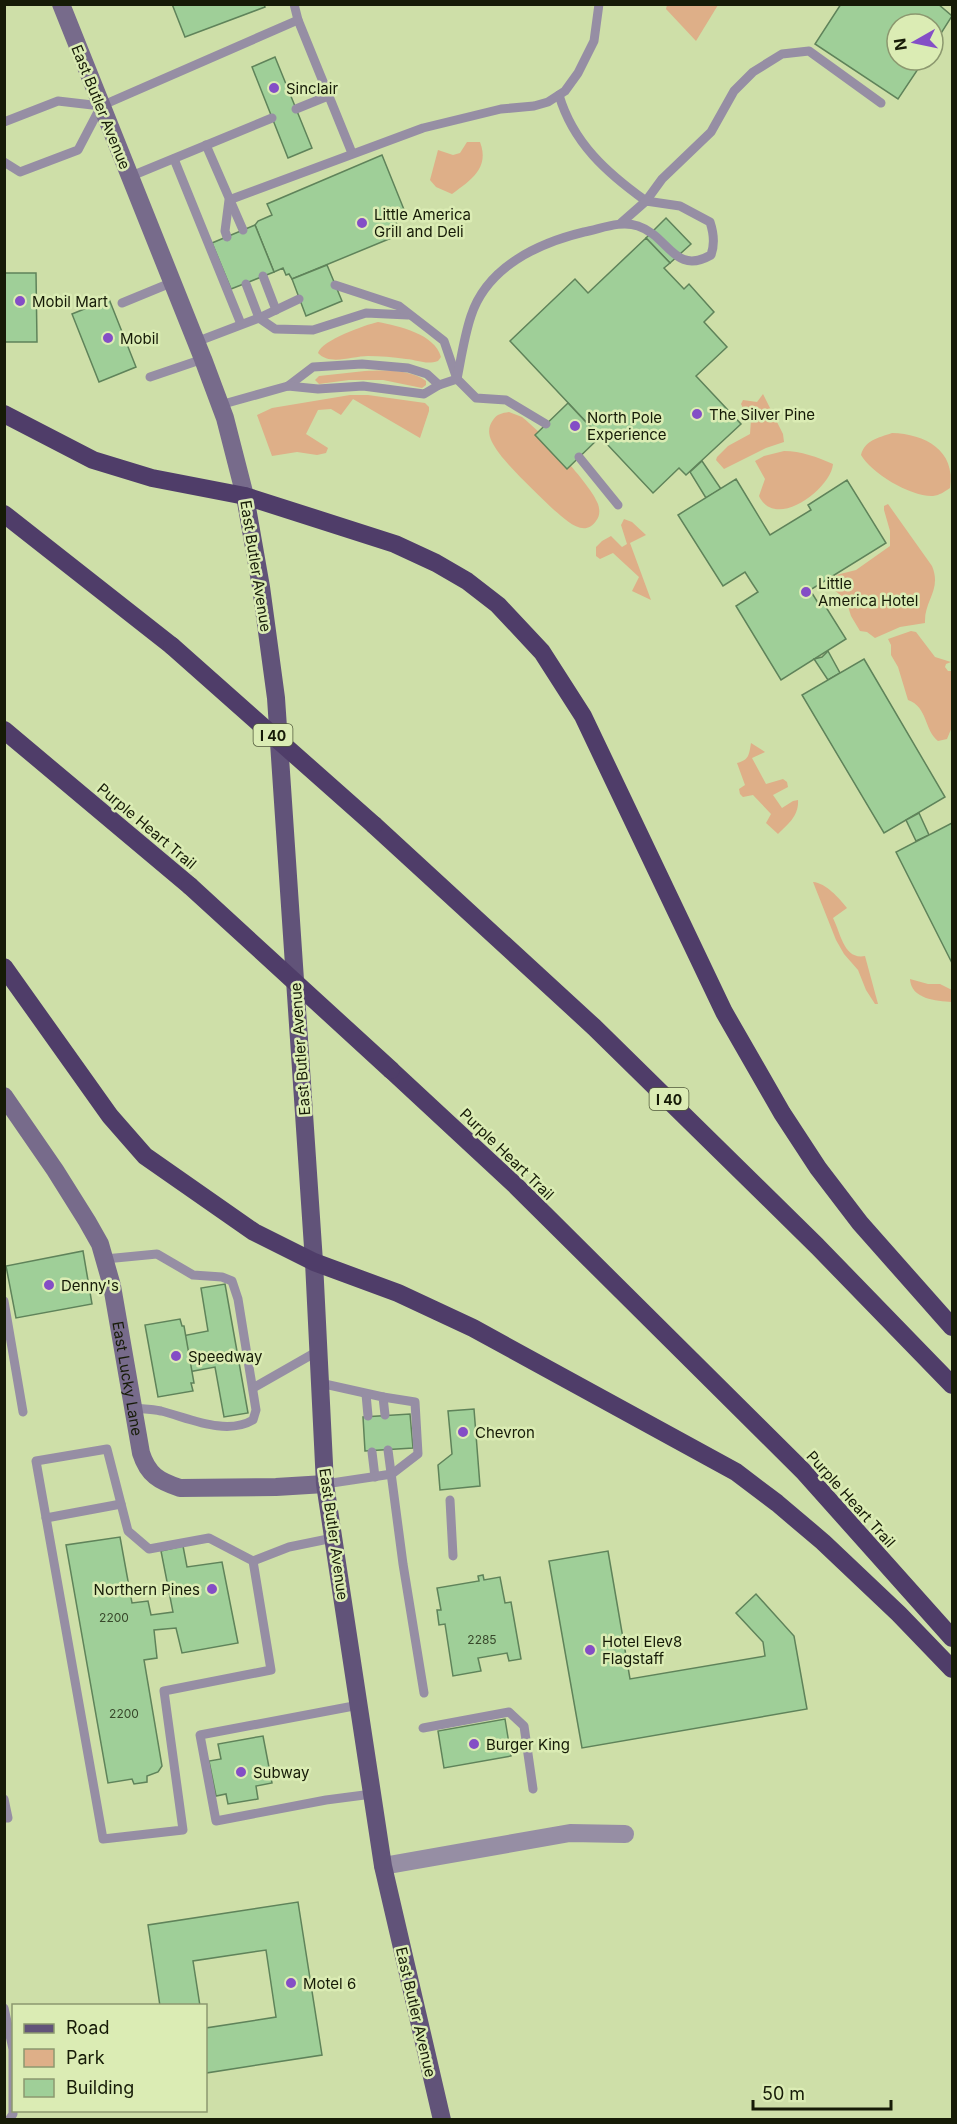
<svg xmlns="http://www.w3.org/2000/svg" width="957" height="2124" viewBox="0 0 957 2124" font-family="Inter,sans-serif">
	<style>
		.green { fill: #deaf88 }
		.building { fill: #9fcf98; stroke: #5f835a; stroke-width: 1.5 }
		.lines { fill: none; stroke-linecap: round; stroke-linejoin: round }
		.lane { stroke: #968ea4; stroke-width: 9 }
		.street { stroke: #968ea4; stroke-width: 18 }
		.secondary { stroke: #776b8b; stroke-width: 18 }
		.primary { stroke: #615379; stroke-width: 18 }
		.highway { stroke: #4f3d69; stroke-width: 18 }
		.highway-bridge { stroke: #4f3d69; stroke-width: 18 }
		.poi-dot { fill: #844ec6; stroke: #dbecb4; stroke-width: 2 }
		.labels { text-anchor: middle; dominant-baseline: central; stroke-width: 5; stroke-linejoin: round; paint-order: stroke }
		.number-label { font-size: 12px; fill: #38482b }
		.shield { fill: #dbecb4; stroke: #515a3b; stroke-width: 1.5 }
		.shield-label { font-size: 14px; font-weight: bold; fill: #161b07 }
		.poi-label { font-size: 15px; fill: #161b07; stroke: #dbecb4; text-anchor: start }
		.street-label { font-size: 15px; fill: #161b07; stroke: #dbecb4 }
	</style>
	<rect width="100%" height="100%" fill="#cedfa8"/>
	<g class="green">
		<polygon points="667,5 667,4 718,5 696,41 666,9"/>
		<path d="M467 142H480C490 168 471 180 452 194L436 187 430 180 438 150 453 155 460 153Z"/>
		<path d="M378 322C399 326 435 334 441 357L438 361C426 365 418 360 406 359 393 357 380 356 368 356 352 356 330 366 318 353 322 340 365 325 378 322Z"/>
		<path d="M365 371C383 370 411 369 426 381V385L422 388 383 380H349L319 384 315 380 319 376Z"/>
		<polygon points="763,394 783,434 784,442 766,448 724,469 716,460 717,457 728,446 750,434 751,420 747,416 741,404 743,400 757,402"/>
		<polygon points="350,395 368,395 425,403 429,407 429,411 420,438 353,399 341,415 331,409 318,410 306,434 328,448 326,453 317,455 297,452 272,456 257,415 272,408"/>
		<path d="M509 412C513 414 518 415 522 417 540 431 591 484 598 504 600 510 600 516 596 521 584 539 565 519 554 510 538 494 501 461 492 442 488 434 488 427 493 420 497 414 502 413 509 412Z"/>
		<path d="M892 433C925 434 956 450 950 488 944 492 940 495 933 496 911 497 871 473 861 455 865 440 878 438 892 433Z"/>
		<path d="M784 451C801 451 817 457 833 464 831 489 775 531 759 496L765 479 755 461 764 456Z"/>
		<path d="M888 504 932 566C942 590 924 600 925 623L900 627 875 638 867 632 860 631 851 616 846 600 832 588 830 582 836 575 856 570 890 546V531L884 510V506Z"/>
		<polygon points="624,519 632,522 646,535 630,543 651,600 632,591 639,577 613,553 600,559 596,556 596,547 602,541 611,536 622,547 627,544 621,525"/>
		<path d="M911 631 916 632 935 657 951 662 946 664 945 667 948 671H952V727L947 739 938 741C924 730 928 707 908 700L898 667 891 655V645L888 639Z"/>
		<path d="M751 743 765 752 752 758 766 784 783 779 787 782 788 787 773 795 782 808 793 801 798 800C799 816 788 824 778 834L766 823 771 814 753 795 743 797 740 794 739 789 745 785 737 763C749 760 749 755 751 743Z"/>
		<path d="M813 882C826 883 839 898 847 908L833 918C841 934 844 960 865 956L878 1004H875L866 990 858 970 844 954 836 940Z"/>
		<path d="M910 979 928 984H940L952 990V1002C936 1001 911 999 910 979Z"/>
	</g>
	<g class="building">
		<polygon points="172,4 264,4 265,7 185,37"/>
		<polygon points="841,4 938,4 952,16 933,46 933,24 897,24 897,60 924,60 898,99 815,44"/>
		<polygon points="275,57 312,148 288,158 252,67"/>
		<polygon points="382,155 405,212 394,217 401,234 292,279 289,274 286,275 283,268 274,272 255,225 258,221 272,215 267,204"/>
		<polygon points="666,218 691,244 670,263 646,238"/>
		<polygon points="255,225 274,272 231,289 212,243"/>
		<polygon points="646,238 670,263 664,268 684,289 689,284 714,312 704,322 727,347 696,376 741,424 686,475 679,468 653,493 510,341 575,279 588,293"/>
		<polygon points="327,265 342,301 306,316 292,279"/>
		<polygon points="4,273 36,273 37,342 5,342"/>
		<polygon points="109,299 136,367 99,382 72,314"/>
		<polygon points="568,403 600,437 567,469 535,435"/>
		<polygon points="702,461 721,489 706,498 690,472"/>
		<polygon points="736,479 770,535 811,510 808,505 847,480 886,543 810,590 820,606 824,604 846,639 781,680 736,606 758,592 752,583 745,572 723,586 678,515"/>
		<polygon points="828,651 840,673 828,680 814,659 822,657"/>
		<polygon points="864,659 945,797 884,833 802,695"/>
		<polygon points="919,813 929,835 916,841 906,820"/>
		<polygon points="952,823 952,963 896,852"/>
		<polygon points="83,1251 92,1304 16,1318 6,1266"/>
		<polygon points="225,1284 248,1413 224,1417 215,1367 188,1372 182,1336 208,1331 201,1288"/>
		<polygon points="180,1319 182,1326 184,1326 194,1383 191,1383 193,1391 158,1397 145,1325"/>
		<polygon points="474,1409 480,1486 440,1490 438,1465 452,1454 448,1411"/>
		<polygon points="410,1414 413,1448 365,1451 363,1417"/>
		<polygon points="120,1537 132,1603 148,1601 151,1615 173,1612 161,1551 183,1546 187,1567 222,1562 238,1643 182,1653 176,1628 154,1630 157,1658 144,1660 162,1766 158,1772 147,1776 147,1782 134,1784 132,1779 108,1783 66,1545"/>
		<polygon points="608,1551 630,1679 765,1656 763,1642 736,1613 756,1594 794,1636 807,1709 582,1748 549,1561"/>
		<polygon points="483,1575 484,1580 500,1577 505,1603 511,1602 521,1659 509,1661 507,1653 478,1658 481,1671 453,1676 445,1624 439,1625 437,1610 441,1610 437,1588 479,1581 478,1576"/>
		<polygon points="505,1719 511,1756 444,1768 438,1731"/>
		<polygon points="263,1736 272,1783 256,1786 258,1799 228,1804 226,1794 216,1796 209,1761 221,1759 218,1744"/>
		<polygon points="298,1902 322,2055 206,2073 206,2028 276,2017 266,1950 193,1961 200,2006 160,2006 148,1925"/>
	</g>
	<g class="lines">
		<g class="lane">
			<polyline points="294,4 298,20 352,153"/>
			<path d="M559 95C573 143 607 173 646 201L662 179 711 132 734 91 753 72 782 54 809 51 881 103"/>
			<polyline points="296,109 328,96"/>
			<polyline points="4,122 58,101 101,106 298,20"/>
			<polyline points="206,145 243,230"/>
			<polyline points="174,159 241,324"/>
			<polyline points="4,162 20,172 78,150 101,106"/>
			<polyline points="129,177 272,118"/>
			<polyline points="227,237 225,231 229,200 423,128 501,109 534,106 548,102 565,91 578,73 594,41 599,4"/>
			<polyline points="263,276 276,310"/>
			<polyline points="246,284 259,318 275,329 313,330 366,313 408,315"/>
			<polyline points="335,285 399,306 430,330 444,341 457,379 476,398 506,400 546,424"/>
			<polyline points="122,303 173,282"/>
			<polyline points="196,342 259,318 299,299"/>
			<polyline points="150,377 203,359"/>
			<polyline points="288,386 313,367 362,364 408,368 427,374 439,385"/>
			<path d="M220 405 288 386 318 389 363 386 424 394 439 385 457 379C461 359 464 337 471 316 487 267 538 243 584 232 601 229 620 220 638 226 669 236 674 276 711 255 715 244 714 234 710 222L680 206 646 201 621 223"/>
			<polyline points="579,457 618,505"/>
			<path d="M105 1259 157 1254 193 1275 222 1277 232 1281 238 1299 256 1410 253 1420C226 1436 189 1418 161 1411 152 1409 143 1409 133 1408"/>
			<polyline points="4,1301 23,1412"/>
			<polyline points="320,1383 383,1397 385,1415"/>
			<polyline points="253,1388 318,1351"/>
			<polyline points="366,1394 368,1416"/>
			<polyline points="388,1450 403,1564 424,1693"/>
			<polyline points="372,1452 375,1477"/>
			<polyline points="325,1484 392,1474 418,1454 415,1402 383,1397"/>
			<polyline points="450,1500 453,1556"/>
			<polyline points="46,1518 121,1504"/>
			<polyline points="253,1561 209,1538 149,1549 128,1531 107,1449 36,1461 103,1839 183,1830 164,1691 271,1670 253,1561 289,1547 333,1538"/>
			<polyline points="359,1705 200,1735 216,1821 326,1800 372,1794"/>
			<polyline points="423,1728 509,1712 524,1726 533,1789"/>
			<polyline points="4,1799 8,1818 4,1818"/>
			<polyline points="4,2008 13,2049 13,2114 9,2120"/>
		</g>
		<polyline class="street" points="383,1866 570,1833 625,1834"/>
		<g class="secondary">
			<polyline points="61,4 203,359 225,418 245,496"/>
			<path id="s1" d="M4 1096 55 1170 87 1221 100 1244 112 1286 141 1453C148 1475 159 1481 180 1488L276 1487 325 1484"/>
		</g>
		<polyline class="primary" points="245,496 261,587 276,698 314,1262 325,1484 383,1866 442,2120"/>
		<g class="highway">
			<polyline points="4,414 93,460 152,478 245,496 395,544 436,563 467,581 498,605 542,652 583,716 724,1012 782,1113 818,1168 860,1223 952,1327"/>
			<polyline points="4,514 172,646"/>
			<polyline points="4,730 190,886"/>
			<polyline points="374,825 594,1027 817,1246 952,1385"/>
			<polyline points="4,967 110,1116 145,1156 254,1232 314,1262 398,1293 473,1328 736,1472 777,1503 823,1542 899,1614 952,1669"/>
			<polyline points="391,1070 516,1186 803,1471 952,1638"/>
		</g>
		<g class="highway-bridge">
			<polyline points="172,646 374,825"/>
			<polyline points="190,886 391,1070"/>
		</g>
	</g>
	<g class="poi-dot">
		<circle cx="274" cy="88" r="6"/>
		<circle cx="362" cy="223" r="6"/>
		<circle cx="20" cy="301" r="6"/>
		<circle cx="108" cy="338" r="6"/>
		<circle cx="697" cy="414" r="6"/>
		<circle cx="575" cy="426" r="6"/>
		<circle cx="806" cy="592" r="6"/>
		<circle cx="49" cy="1285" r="6"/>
		<circle cx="176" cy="1356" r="6"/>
		<circle cx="463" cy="1432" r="6"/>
		<circle cx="212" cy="1589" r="6"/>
		<circle cx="590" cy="1650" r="6"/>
		<circle cx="474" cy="1744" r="6"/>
		<circle cx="241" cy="1772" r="6"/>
		<circle cx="291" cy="1983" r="6"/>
	</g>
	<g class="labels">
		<g class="number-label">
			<text x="114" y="1617">2200</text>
			<text x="482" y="1639">2285</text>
			<text x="124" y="1713">2200</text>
		</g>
		<g class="shield">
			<rect x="253.5" y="724" width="39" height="22" rx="4.5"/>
			<rect x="649.5" y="1088" width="39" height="22" rx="4.5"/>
		</g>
		<g class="shield-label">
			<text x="273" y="735">I 40</text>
			<text x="669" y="1099">I 40</text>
		</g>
		<g class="poi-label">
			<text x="286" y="88">Sinclair</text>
			<text x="374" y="214">Little America<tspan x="374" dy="17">Grill and Deli</tspan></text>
			<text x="32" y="301">Mobil Mart</text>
			<text x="120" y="338">Mobil</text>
			<text x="709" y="414">The Silver Pine</text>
			<text x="587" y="417">North Pole<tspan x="587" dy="17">Experience</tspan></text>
			<text x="818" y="583">Little<tspan x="818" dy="17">America Hotel</tspan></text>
			<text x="61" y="1285">Denny's</text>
			<text x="188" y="1356">Speedway</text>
			<text x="475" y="1432">Chevron</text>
			<text x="200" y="1589" text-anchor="end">Northern Pines</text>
			<text x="602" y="1641">Hotel Elev8<tspan x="602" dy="17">Flagstaff</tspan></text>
			<text x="486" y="1744">Burger King</text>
			<text x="253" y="1772">Subway</text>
			<text x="303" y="1983">Motel 6</text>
		</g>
		<g class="street-label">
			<text transform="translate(101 107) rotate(68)">East Butler Avenue</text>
			<text transform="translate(256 566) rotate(81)">East Butler Avenue</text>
			<text transform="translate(147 826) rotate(40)">Purple Heart Trail</text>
			<text transform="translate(300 1049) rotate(-94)">East Butler Avenue</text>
			<text transform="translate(507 1154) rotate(44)">Purple Heart Trail</text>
			<text stroke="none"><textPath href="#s1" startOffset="314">East Lucky Lane</textPath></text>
			<text transform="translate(851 1499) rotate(48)">Purple Heart Trail</text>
			<text transform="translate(334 1534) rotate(82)">East Butler Avenue</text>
			<text transform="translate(416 2012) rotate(77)">East Butler Avenue</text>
		</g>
	</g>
	<rect width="957" height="2124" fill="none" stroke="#161b07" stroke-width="12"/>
	<rect x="12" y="2004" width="195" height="108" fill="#dbecb4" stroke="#8c986f" stroke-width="1.5"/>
	<rect x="24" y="2024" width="30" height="9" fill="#615379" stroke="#8c986f" stroke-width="1.5"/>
	<text x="66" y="2034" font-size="18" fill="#161b07">Road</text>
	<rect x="24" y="2049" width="30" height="18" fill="#deaf88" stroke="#8c986f" stroke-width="1.5"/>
	<text x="66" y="2064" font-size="18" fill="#161b07">Park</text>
	<rect x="24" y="2079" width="30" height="18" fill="#9fcf98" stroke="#8c986f" stroke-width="1.5"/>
	<text x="66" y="2094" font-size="18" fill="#161b07">Building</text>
	<g transform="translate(915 42) rotate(261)"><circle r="28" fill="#dbecb4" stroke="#8c986f" stroke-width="1.5"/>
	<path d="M0-4.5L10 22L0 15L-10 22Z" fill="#844ec6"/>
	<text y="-9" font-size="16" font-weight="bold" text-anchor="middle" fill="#161b07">N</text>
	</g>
	<path d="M753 2100v9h138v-9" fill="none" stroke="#161b07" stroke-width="3"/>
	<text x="762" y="2100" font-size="18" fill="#161b07" stroke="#dbecb4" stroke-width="4.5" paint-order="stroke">50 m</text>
</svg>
